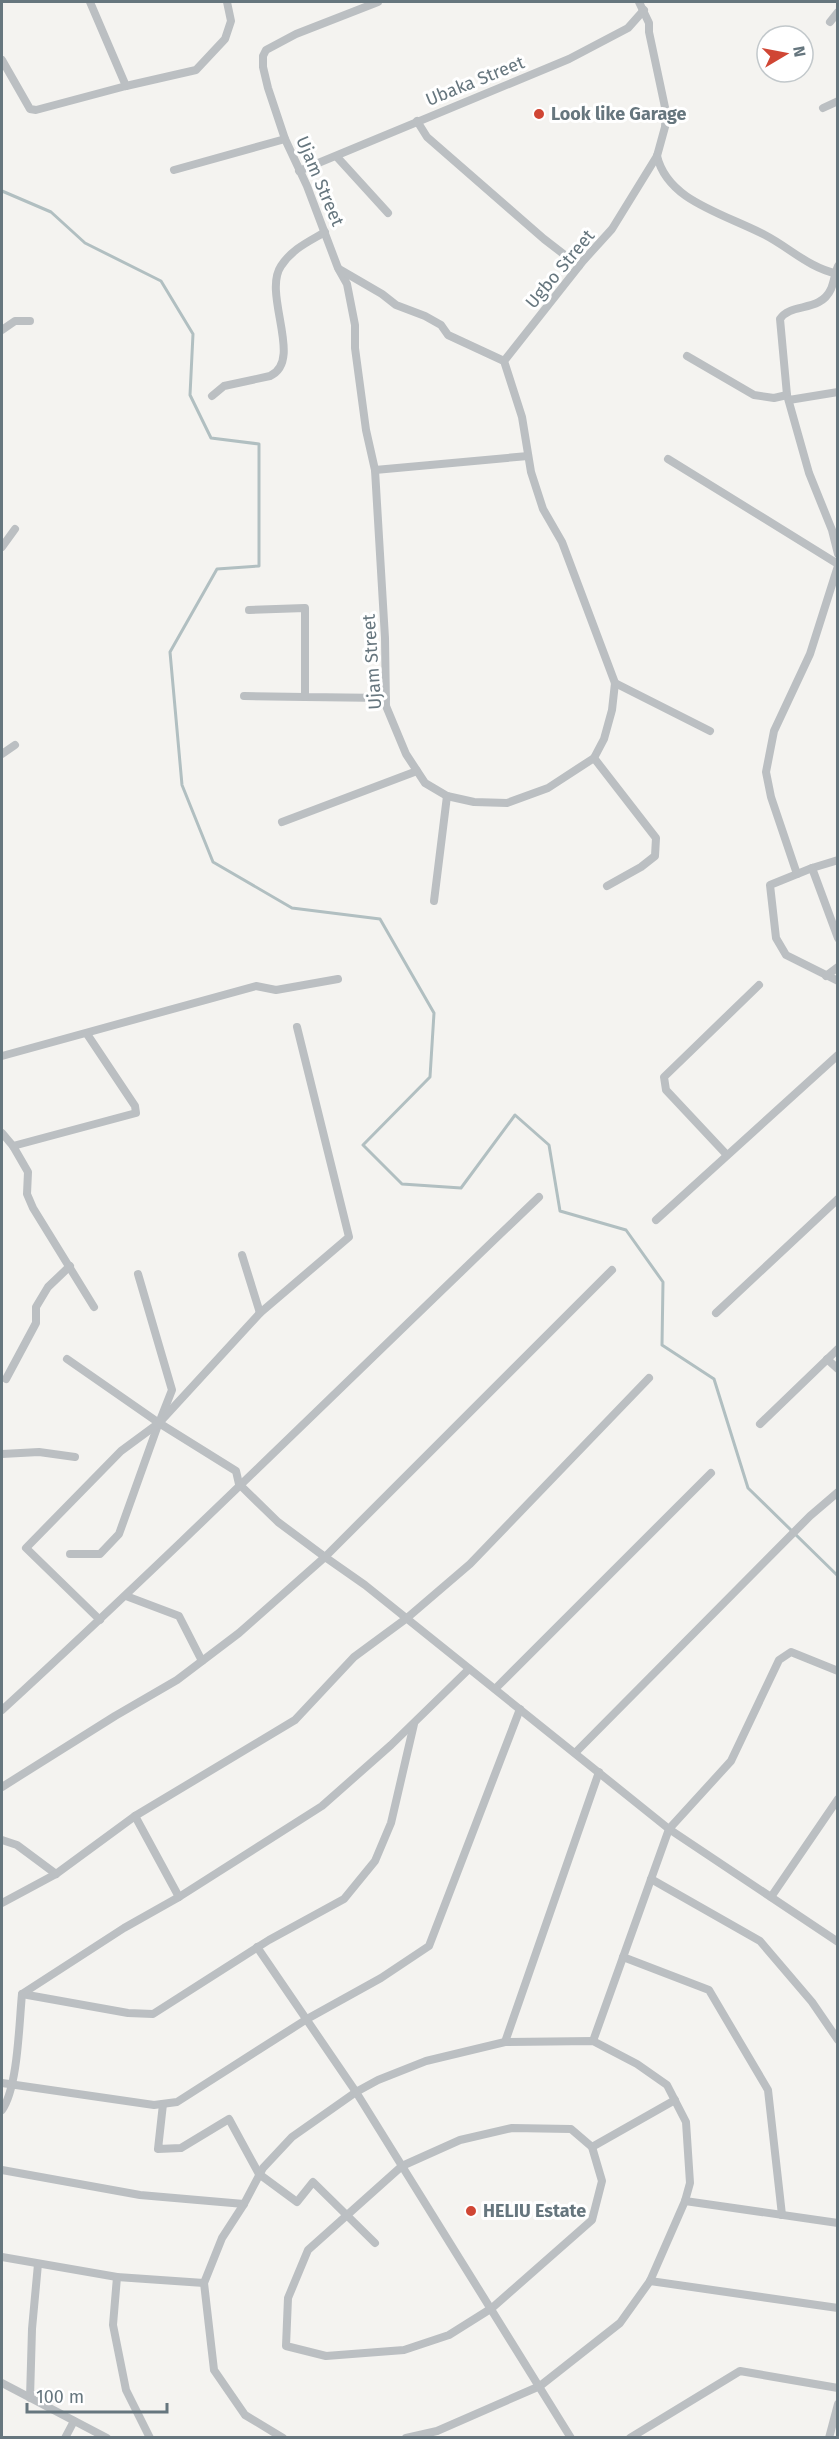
<svg xmlns="http://www.w3.org/2000/svg" width="839" height="2439" viewBox="0 0 839 2439" font-family="'Fira Sans',sans-serif">
	<style>
		.lines { fill: none; stroke-linecap: round; stroke-linejoin: round }
		.stream { stroke: #b1bfc1; stroke-width: 3 }
		.street { stroke: #bbbfc2; stroke-width: 8 }
		.poi-dot { fill: #d04634; stroke: #fff; stroke-width: 2 }
		.labels { text-anchor: middle; dominant-baseline: central; stroke-width: 6; stroke-linejoin: round; paint-order: stroke }
		.street-label { font-size: 18px; fill: #66767e; stroke: #fff }
		.poi-label { font-size: 18px; font-weight: bold; fill: #66767e; stroke: #fff; text-anchor: start }
	</style>
	<rect width="100%" height="100%" fill="#f4f3f0"/>
	<g class="lines">
		<polyline class="stream" points="2,191 51,212 85,243 161,281 193,334 190,395 211,438 259,444 259,566 217,569 170,652 182,785 213,862 292,908 380,919 434,1013 430,1077 363,1145 402,1184 461,1188 515,1115 549,1145 560,1211 626,1230 663,1282 662,1345 714,1379 748,1488 838,1576"/>
		<g class="street">
			<polyline points="90,2 126,86"/>
			<polyline points="378,2 296,34 266,50 263,56 263,67 268,88 285,139 307,186 338,268 347,284 355,325 355,348 366,430 375,470 385,638 386,706 406,754 425,783 447,796 474,802 507,803 548,788 594,758 604,739 612,710 615,683 562,542 543,509 531,472 522,417 504,361"/>
			<polyline points="830,22 838,12"/>
			<polyline points="2,60 30,109 36,110 126,86 196,70 225,39 231,21 227,2"/>
			<polyline points="823,108 838,101"/>
			<polyline points="417,121 427,137 544,239 579,266"/>
			<path d="M657 156C661 173 672 186 686 196 709 212 740 222 765 235 790 248 809 268 838 274"/>
			<polyline points="337,157 388,213"/>
			<polyline points="174,170 285,139"/>
			<polyline points="299,171 569,59 628,28 644,10"/>
			<path d="M838 266C835 273 834 282 831 289 820 313 791 302 780 319L787 395 809 473 832 530 838 554"/>
			<polyline points="339,269 382,294 396,305 425,316 441,325 448,335 504,361 583,261 612,229 657,156 665,127 666,112 649,32 649,23 639,2"/>
			<polyline points="2,330 15,321 30,321"/>
			<polyline points="687,356 754,395 774,398 787,395"/>
			<path d="M212 396 224 386 270 376C304 361 262 294 281 266 292 249 308 242 325 232"/>
			<polyline points="789,400 838,392"/>
			<polyline points="668,459 838,564"/>
			<polyline points="375,470 528,456"/>
			<polyline points="2,547 15,529"/>
			<polyline points="249,610 305,608 305,697 386,698"/>
			<polyline points="615,683 710,731"/>
			<polyline points="244,696 305,697"/>
			<polyline points="2,754 15,745"/>
			<polyline points="594,758 656,838 655,856 641,867 607,886"/>
			<polyline points="282,822 417,771"/>
			<polyline points="838,860 812,868 770,885 776,938 786,955 838,981"/>
			<polyline points="812,868 838,938"/>
			<polyline points="797,874 771,797 766,772 774,731 810,654 838,566"/>
			<polyline points="434,901 447,796"/>
			<polyline points="826,976 838,967"/>
			<polyline points="2,1056 256,986 276,990 338,979"/>
			<polyline points="2,1133 13,1146 28,1172 27,1194 33,1208 94,1307"/>
			<polyline points="13,1146 136,1113 135,1106 87,1034"/>
			<polyline points="726,1154 666,1090 664,1077 759,985"/>
			<polyline points="656,1220 838,1055"/>
			<polyline points="242,1255 260,1313 349,1237 297,1027"/>
			<polyline points="138,1274 172,1390 159,1423 236,1471 239,1484 278,1522 325,1557 612,1270"/>
			<polyline points="716,1313 838,1199"/>
			<polyline points="67,1359 159,1423"/>
			<polyline points="827,1359 838,1369"/>
			<polyline points="6,1379 36,1323 36,1307 48,1287 70,1266"/>
			<polyline points="760,1424 838,1349"/>
			<polyline points="2,1454 39,1452 75,1457"/>
			<polyline points="70,1554 100,1554 119,1534 158,1425"/>
			<polyline points="126,1596 179,1616 202,1661"/>
			<polyline points="100,1620 26,1548 121,1451 159,1423 260,1313"/>
			<polyline points="495,1689 711,1473"/>
			<path d="M2 1710C184 1543 360 1368 539 1197"/>
			<polyline points="575,1753 810,1516 838,1492"/>
			<polyline points="2,1787 115,1716 177,1680 239,1633 325,1557 365,1585 669,1829 838,1942"/>
			<polyline points="135,1816 295,1720 354,1657 407,1618 470,1564 649,1378"/>
			<polyline points="2,1840 17,1845 56,1874"/>
			<polyline points="651,1879 760,1941 812,2002 838,2040"/>
			<polyline points="771,1897 838,1799"/>
			<polyline points="2,1903 56,1874 135,1816 179,1897 322,1806 391,1745 469,1669"/>
			<polyline points="257,1947 356,2092 378,2080 426,2061 505,2042 593,2041 637,2064 667,2085 686,2122 690,2183 685,2201 650,2281 620,2323 540,2386 437,2431 406,2438"/>
			<polyline points="623,1957 709,1990 768,2090 782,2215"/>
			<polyline points="22,1994 128,2013 153,2014 269,1940 344,1899 375,1861 391,1823 414,1724"/>
			<polyline points="593,2041 669,1829 731,1761 779,1660 791,1652 838,1671"/>
			<polyline points="505,2042 599,1772"/>
			<polyline points="2,2083 154,2105 177,2102 307,2019 381,1978 429,1946 520,1709"/>
			<polyline points="163,2104 158,2149 181,2148 229,2119 259,2174 297,2202 313,2182 375,2243"/>
			<path d="M2 2110C18 2087 19 2024 22 1994L124 1928 179 1897"/>
			<polygon points="512,2128 571,2129 592,2147 602,2181 592,2220 492,2308 449,2335 404,2350 326,2356 286,2346 288,2298 308,2250 402,2166 460,2140"/>
			<polyline points="592,2147 675,2100"/>
			<polyline points="2,2170 140,2195 244,2204"/>
			<polyline points="685,2201 838,2223"/>
			<polyline points="2,2257 117,2277 204,2283"/>
			<polyline points="117,2277 113,2325 126,2390 150,2438"/>
			<polyline points="650,2281 838,2308"/>
			<polyline points="2,2383 107,2438"/>
			<polyline points="30,2398 32,2329 38,2264"/>
			<polyline points="65,2438 74,2421"/>
			<polyline points="283,2438 245,2415 214,2370 204,2283 222,2238 244,2204 263,2168 292,2137 356,2092 571,2438"/>
			<polyline points="630,2438 740,2371 838,2388"/>
			<polyline points="829,2438 838,2404"/>
		</g>
	</g>
	<g class="poi-dot">
		<circle cx="539" cy="114" r="6"/>
		<circle cx="471" cy="2211" r="6"/>
	</g>
	<g class="labels">
		<g class="street-label">
			<text transform="translate(475 81) rotate(-22)">Ubaka Street</text>
			<text transform="translate(320 181) rotate(67)">Ujam Street</text>
			<text transform="translate(560 269) rotate(-50)">Ugbo Street</text>
			<text transform="translate(372 662) rotate(-94)">Ujam Street</text>
		</g>
		<g class="poi-label">
			<text x="551" y="114">Look like Garage</text>
			<text x="483" y="2211">HELIU Estate</text>
		</g>
	</g>
	<rect width="839" height="2439" fill="none" stroke="#66767e" stroke-width="6"/>
	<g transform="translate(785 54) rotate(80)"><circle r="28" fill="#ffffff" stroke="#c2c8cb" stroke-width="1.5"/>
	<path d="M0-4.5L10 22L0 15L-10 22Z" fill="#d04634"/>
	<text y="-9" font-size="16" font-weight="bold" text-anchor="middle" fill="#66767e">N</text>
	</g>
	<path d="M27 2403v9h140v-9" fill="none" stroke="#66767e" stroke-width="3"/>
	<text x="36" y="2403" font-size="18" fill="#66767e" stroke="#ffffff" stroke-width="4.5" paint-order="stroke">100 m</text>
</svg>
